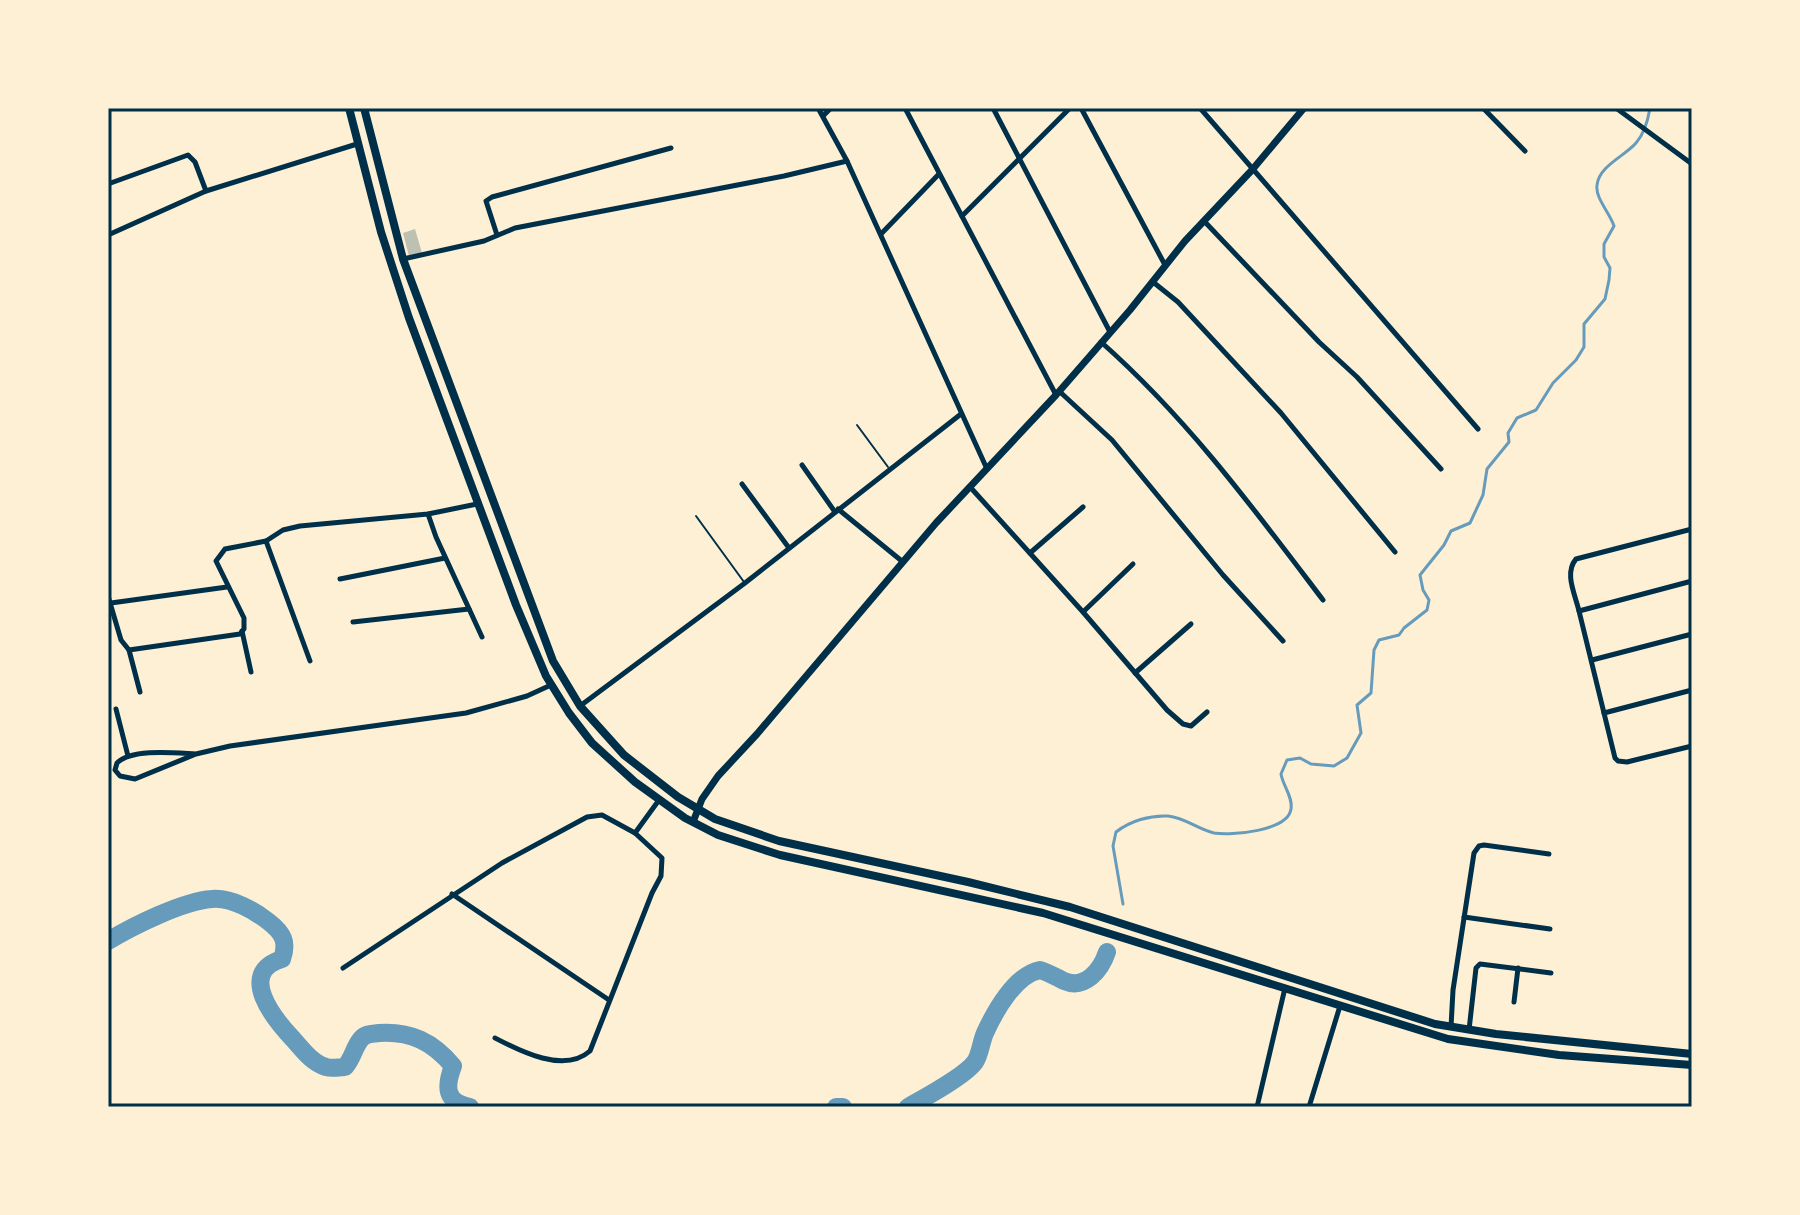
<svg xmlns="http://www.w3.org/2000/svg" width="1800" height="1215" viewBox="0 0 1800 1215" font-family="Raleway,sans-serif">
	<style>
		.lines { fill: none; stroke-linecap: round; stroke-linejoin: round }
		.stream { stroke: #669bbc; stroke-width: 3 }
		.river { stroke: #669bbc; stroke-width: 18 }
		.building { fill: #bec0b2 }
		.service { stroke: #003049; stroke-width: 2 }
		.minor { stroke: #003049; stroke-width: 5 }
		.secondary { stroke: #003049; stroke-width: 7 }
		.primary { stroke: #003049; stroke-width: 8 }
		.neatline { fill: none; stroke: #003049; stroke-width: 3 }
	</style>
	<rect width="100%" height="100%" fill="#fdf0d5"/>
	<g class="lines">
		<path class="stream" d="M1123 904 1113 846 1116 832C1130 821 1150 815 1168 816 1186 818 1197 829 1214 833 1231 836 1288 831 1291 809 1293 797 1283 786 1281 774L1287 760 1300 758 1311 764 1334 766 1347 758 1361 733 1357 705 1371 693 1374 650 1379 640 1399 635 1404 628 1427 610 1429 600 1423 590 1420 575 1444 545 1451 531 1470 523 1483 495 1487 469 1509 442 1508 433 1517 418 1536 410 1553 383 1576 360 1584 347V324L1605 299 1609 280 1610 268 1604 257V244L1614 226C1610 213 1595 198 1597 185 1599 166 1625 156 1636 143 1644 134 1648 120 1650 108"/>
		<g class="river">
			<path d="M108 941C133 926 183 901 212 899 231 897 255 911 269 922 283 933 288 942 282 959 236 973 275 1020 293 1039 302 1049 312 1063 326 1067 332 1069 339 1067 345 1067 353 1058 354 1047 361 1039 366 1033 373 1034 379 1033 411 1031 433 1042 453 1066 445 1087 445 1102 470 1107"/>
			<polyline points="836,1107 843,1107"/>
			<path d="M908 1107C924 1098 965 1076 975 1062 980 1055 981 1042 985 1033 995 1011 1015 975 1040 970 1049 973 1056 977 1064 981 1085 990 1101 970 1107 952"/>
		</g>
	</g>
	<polygon class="building" points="415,229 422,253 409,256 403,233"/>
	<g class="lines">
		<g class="service">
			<polyline points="857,425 888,467"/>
			<polyline points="696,516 744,582"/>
		</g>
		<g class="minor">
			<polyline points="818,108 847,161 987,469"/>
			<polyline points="905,108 1056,395"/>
			<polyline points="993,108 1110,332"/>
			<polyline points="1081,108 1165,265"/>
			<polyline points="1200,108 1478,429"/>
			<polyline points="1483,108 1525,151"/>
			<polyline points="1616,108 1692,164"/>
			<polyline points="823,116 831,108"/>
			<polyline points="108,184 188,155 195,162 206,191"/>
			<polyline points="962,216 1070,108"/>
			<polyline points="1204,221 1319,342 1357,377 1441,469"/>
			<polyline points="881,234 938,175"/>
			<polyline points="108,235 206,191 357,144"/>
			<polyline points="497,235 486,201 492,197 671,148"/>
			<polyline points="403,259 484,241 515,228 784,176 847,161"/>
			<polyline points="1153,282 1178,302 1281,413 1395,552"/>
			<path d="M1101 342C1187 418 1254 509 1323 600"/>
			<polyline points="1059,391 1112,440 1223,575 1283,641"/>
			<polyline points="802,465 835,512"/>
			<polyline points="742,484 789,548"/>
			<polyline points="971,488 1083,612 1167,710 1183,724 1191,726 1207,712"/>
			<polyline points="838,509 903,562"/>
			<polyline points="428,514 436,537 482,637"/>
			<polyline points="266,541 283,530 300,526 428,514 477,504"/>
			<polyline points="1030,553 1083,507"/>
			<polyline points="340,579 445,558"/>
			<polyline points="1692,581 1579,611 1615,758 1618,761 1627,762 1692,746"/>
			<polyline points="108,596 121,640 129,650 240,634 244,629 244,618 216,561 225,549 266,541 310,661"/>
			<polyline points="111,603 227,587"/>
			<path d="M1579 611C1575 594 1564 573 1576 559L1692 529"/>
			<polyline points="1083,612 1133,564"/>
			<polyline points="353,622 469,609"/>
			<polyline points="242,631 251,672"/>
			<polyline points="129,650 140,692"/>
			<polyline points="1592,660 1692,634"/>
			<polyline points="1135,673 1191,624"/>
			<polyline points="580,706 745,583 961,414"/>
			<polyline points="116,709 128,756"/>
			<polyline points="1604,713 1692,690"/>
			<path d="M196 754C176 753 132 748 117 763L115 770 120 776 135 779 196 754 230 746 466 713 527 696 551 685"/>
			<polyline points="452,894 609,1000"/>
			<polyline points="1464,917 1550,929"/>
			<polyline points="343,968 502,863 587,817 602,815 635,833"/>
			<polyline points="1514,1002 1518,968"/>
			<polyline points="1451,1027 1453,990 1474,853 1479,846 1484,845 1549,854"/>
			<polyline points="1469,1030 1476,968 1480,964 1551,973"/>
			<path d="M495 1038C520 1051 564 1074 590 1051L652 893 661 876 662 858 635 833 659 800"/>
			<polyline points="1257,1107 1285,988"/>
			<polyline points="1309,1107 1340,1006"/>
		</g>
		<polyline class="secondary" points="693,822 702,799 718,776 757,734 936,523 1056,395 1130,310 1185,241 1252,170 1304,108"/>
		<g class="primary">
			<polyline points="349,108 381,232 409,318 516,605 546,676 569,713 592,743 635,782 685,818 718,835 780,855 1043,913 1448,1039 1559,1055 1692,1065"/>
			<polyline points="364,108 403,259 553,661 580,706 624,755 678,797 715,819 779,841 968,882 1070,907 1435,1024 1496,1034 1692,1054"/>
		</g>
	</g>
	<rect width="1800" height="1215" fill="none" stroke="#fdf0d5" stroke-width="220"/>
	<rect x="110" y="110" width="1580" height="995" class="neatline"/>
</svg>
